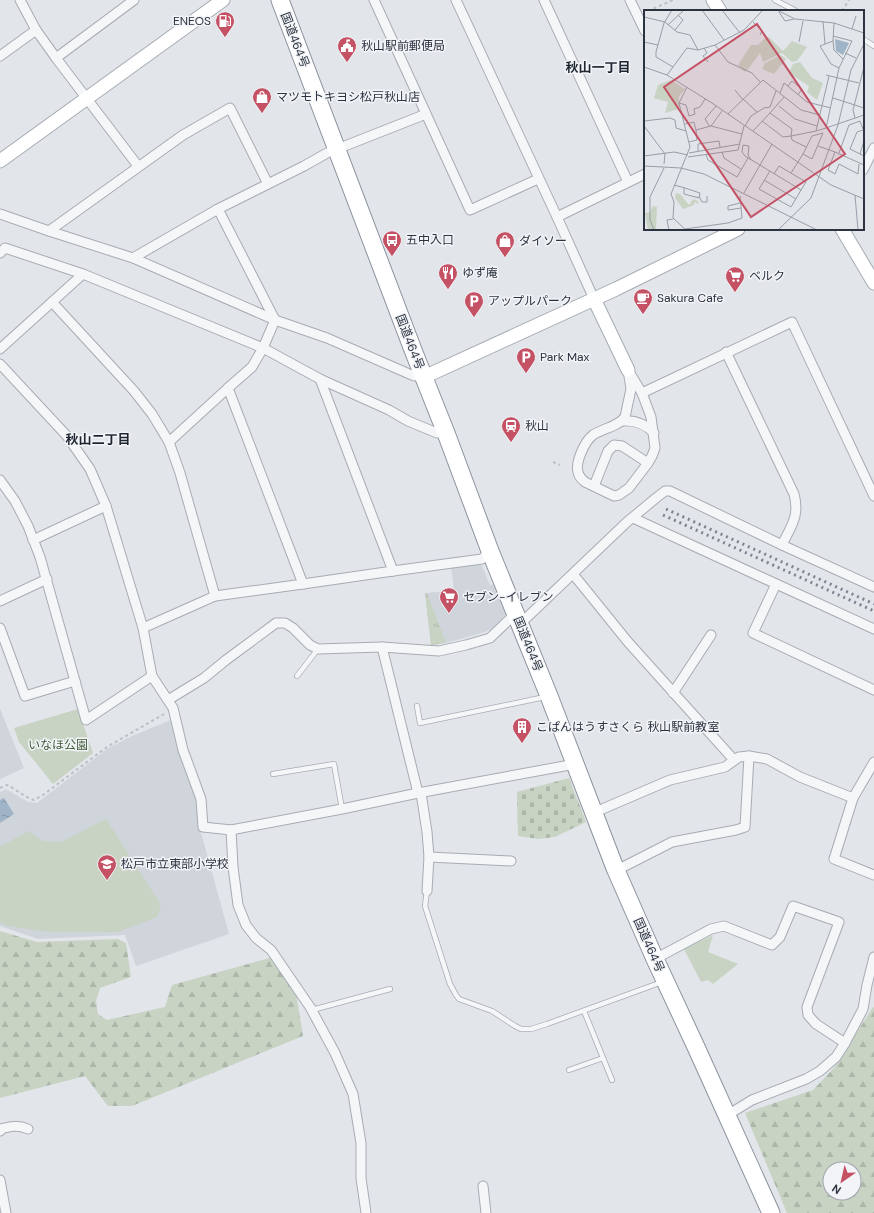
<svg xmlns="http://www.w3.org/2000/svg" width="874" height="1213" viewBox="0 0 874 1213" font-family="'DM Sans','Noto Sans JP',sans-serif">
  <defs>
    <pattern id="grass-tufts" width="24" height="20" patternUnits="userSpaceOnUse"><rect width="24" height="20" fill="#c8d3c4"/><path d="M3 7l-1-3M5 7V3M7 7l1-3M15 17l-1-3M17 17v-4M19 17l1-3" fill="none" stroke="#acb6a9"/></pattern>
    <pattern id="forest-firs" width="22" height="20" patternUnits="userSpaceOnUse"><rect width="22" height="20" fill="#c8d3c4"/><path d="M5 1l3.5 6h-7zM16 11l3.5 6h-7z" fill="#acb6a9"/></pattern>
    <pattern id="cemetery-stones" width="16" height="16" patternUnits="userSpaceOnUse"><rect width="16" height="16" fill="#c8d3c4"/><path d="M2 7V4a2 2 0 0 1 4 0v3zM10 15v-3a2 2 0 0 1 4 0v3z" fill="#acb6a9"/></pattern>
    <pattern id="water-ripples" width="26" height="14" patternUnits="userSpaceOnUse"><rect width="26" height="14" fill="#a0b4c7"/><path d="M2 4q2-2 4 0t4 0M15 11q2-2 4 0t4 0" fill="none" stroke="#8393a3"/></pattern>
  </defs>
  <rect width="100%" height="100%" fill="#e2e5ea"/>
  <g fill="#d0d4db">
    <polygon points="476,562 482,566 490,585 495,584 507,612 498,625 485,632 446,643 431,645 425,593 454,591 451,565"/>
    <polygon points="0,709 24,768 0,779"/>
    <polygon points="171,720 203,821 197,824 202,836 229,934 136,966 125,935 38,939 0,926 0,792 6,789 28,802 37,803 107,749 132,736"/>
  </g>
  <polygon fill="url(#grass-tufts)" points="425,593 427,593 446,643 431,645"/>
  <g fill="url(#forest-firs)" fill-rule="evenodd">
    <polygon points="0,931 37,942 118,939 126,943 131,977 100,988 96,1001 98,1014 107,1020 165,1007 172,985 277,956 293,974 303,1036 132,1106 108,1106 85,1076 0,1098"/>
    <path d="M873,1007L874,1008V1213H787L745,1113L813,1090L834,1068ZM830,1169H854V1193H830Z"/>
  </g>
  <polygon fill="url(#cemetery-stones)" points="569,778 586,822 555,837 538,839 518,836 517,792"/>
  <g fill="#c8d3c4">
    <polygon points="78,709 93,753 53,784 19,742 14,728"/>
    <polygon points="106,819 161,905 157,917 118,932 48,932 8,926 0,923 0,847 28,831 43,841 61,842"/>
    <polygon points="713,935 708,952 738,964 713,984 708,980 701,982 684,949"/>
  </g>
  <polygon fill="url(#water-ripples)" points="4,798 14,814 0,823 0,800"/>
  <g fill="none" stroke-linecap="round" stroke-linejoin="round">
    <g stroke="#a7acb4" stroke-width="6">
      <g id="lane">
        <polyline points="775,0 796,11"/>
        <polyline points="863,39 874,46"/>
        <polyline points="297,676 318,649"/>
        <polyline points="417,706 420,723 545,697"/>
        <polyline points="273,774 334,764 342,809"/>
        <polyline points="427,891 425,906 450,984 456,995 459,999 492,1011 515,1026 521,1029 531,1029 547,1024 662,982"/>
        <polyline points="312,1010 390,989"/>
        <polyline points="584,1011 612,1080"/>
        <polyline points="569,1070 603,1058"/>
      </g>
    </g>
    <g stroke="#a7acb4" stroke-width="11">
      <g id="street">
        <polyline points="20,0 36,30 56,58 134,0"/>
        <polyline points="374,0 470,210 538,179"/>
        <polyline points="456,0 557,217 594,299"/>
        <polyline points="544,0 628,182"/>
        <polyline points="630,0 645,31"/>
        <polyline points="0,56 36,30"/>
        <polyline points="56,58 138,166"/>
        <polygon points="230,108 268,184 218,209 133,258 49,231 183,135"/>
        <polyline points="863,170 874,148"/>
        <polyline points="268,184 304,166 327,153 426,114"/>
        <polyline points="218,209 275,320 263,348 320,379 393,571"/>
        <polyline points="0,214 49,231"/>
        <polyline points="557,217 645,174"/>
        <polyline points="0,253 5,248 83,274 0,349"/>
        <polyline points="133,258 275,320 327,338 414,376"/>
        <polyline points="83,274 263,348 252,367 228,388 303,584 215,596 143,628"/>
        <polyline points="52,302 134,391 152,414 169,442 180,473 215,596"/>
        <path d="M726,352L794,494C800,516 791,526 782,545"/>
        <polyline points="0,364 67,436 90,469 106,506 143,628 152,676 173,708 183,750 201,799 203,827 231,830 342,809 418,793 575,764"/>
        <path d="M628,370L642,393L651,417L655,448L652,456L648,463L629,488L619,495L614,496L585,482C581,479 579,477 578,472C575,462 585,441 593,435C603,428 618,427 625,417L631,389Z"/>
        <polyline points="320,379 389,410 408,421 437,433"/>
        <polyline points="642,393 792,322 874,496"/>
        <path d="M623,421C636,420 645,424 654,433"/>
        <polyline points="169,442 228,388"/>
        <polyline points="0,480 15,501 28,526 40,557 86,720 152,676"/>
        <polyline points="594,486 608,451 614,445 622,446 648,463"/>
        <polyline points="633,518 874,629"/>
        <polyline points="33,540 106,506"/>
        <polyline points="573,574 628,642 734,760"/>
        <polyline points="303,584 393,571 482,559 490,551"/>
        <polyline points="776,584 753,633 874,690"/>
        <polyline points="0,601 47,579"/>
        <polyline points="520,624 627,522 656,498 665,491 670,491 782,545 874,587"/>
        <polyline points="0,628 25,696 75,681"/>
        <polyline points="382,647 418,793"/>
        <polyline points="673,693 711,635"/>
        <polyline points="168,700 204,678 226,660 276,623 285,623 293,628 310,645 318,649 382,647 439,651 466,645 490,638 516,613"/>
        <polyline points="421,793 427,832 429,857 427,891"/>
        <polyline points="853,798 834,859 874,875"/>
        <polyline points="593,813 670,780 725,767 739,757 749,756 767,759 800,777 853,798 874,762"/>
        <polyline points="231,830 233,867 238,905 246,925 256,938 271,950 310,1007 335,1053 353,1094 361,1143 361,1178 366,1213"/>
        <polyline points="429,857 511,861"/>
        <polyline points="615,868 623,867 672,842 736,830 745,827 749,756"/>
        <polyline points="655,959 711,929 724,926 772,945 780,937 793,906 839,922 807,1007 808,1015 816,1024 845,1043"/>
        <polyline points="726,1116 752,1100 806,1079 820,1071 836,1057 845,1043 863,1009 867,985 874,957"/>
        <path d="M0,1131L1,1129C11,1126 18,1125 28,1129"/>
        <polyline points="0,1180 6,1213"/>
        <polyline points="483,1186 486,1213"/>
      </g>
    </g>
    <g stroke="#a7acb4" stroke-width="15">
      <g id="secondary">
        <polyline points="713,0 720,11"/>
        <polyline points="0,161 223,0"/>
        <polyline points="842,229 874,283"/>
        <polyline points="594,299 628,370"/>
        <polyline points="424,377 616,289 738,229"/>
      </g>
    </g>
    <g stroke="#8b939f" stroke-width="19">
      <polyline id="highway" points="280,0 413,350 446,433 490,551 549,696 615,868 655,959 696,1047 771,1213"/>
    </g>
    <g stroke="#bcbfc4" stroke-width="2" stroke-dasharray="3 3" stroke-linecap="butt">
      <polyline points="648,11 673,0"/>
      <polyline points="842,11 849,0"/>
      <polyline points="553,462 560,465"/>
      <path d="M0,788L7,785C16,789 24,797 34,800L43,795L107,747L164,714"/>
    </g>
    <use href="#lane" stroke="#f5f6f8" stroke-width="4.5"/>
    <use href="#street" stroke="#f5f6f8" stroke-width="9"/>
    <use href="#secondary" stroke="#fff" stroke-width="13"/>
    <use href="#highway" stroke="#fff" stroke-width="17"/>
    <g stroke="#7d8592" stroke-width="3" stroke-dasharray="2 4" stroke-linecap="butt">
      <polyline points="666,509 874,604"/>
      <polyline points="663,515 874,611"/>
    </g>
  </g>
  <defs>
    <g id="fuel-pin" transform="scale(1)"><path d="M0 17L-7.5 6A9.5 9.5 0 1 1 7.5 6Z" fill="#c55165" stroke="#f2f4f7"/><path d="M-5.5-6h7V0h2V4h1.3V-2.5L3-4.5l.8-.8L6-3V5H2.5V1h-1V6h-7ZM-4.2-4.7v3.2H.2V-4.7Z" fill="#fff"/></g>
    <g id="civic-pin" transform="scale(1)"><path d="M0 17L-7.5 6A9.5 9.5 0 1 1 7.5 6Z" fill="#c55165" stroke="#f2f4f7"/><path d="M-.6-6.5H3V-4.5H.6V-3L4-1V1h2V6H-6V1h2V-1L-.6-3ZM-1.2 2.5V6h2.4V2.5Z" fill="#fff"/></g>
    <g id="shop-pin" transform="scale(1)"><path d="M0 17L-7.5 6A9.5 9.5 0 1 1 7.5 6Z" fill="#c55165" stroke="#f2f4f7"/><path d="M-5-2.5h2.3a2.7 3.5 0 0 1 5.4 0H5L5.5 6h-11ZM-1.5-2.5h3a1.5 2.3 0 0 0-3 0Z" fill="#fff"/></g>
    <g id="bus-pin" transform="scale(1)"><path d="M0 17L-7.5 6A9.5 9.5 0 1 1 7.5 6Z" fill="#c55165" stroke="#f2f4f7"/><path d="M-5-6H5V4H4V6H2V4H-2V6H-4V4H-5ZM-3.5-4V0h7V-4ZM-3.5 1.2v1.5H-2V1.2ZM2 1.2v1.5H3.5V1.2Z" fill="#fff"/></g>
    <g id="restaurant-pin" transform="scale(1)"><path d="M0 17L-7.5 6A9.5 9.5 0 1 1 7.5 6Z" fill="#c55165" stroke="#f2f4f7"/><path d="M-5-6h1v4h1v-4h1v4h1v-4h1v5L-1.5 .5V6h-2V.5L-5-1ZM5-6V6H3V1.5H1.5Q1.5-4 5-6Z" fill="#fff"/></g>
    <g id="supermarket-pin" transform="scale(1)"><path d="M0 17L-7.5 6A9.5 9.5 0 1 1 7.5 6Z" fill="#c55165" stroke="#f2f4f7"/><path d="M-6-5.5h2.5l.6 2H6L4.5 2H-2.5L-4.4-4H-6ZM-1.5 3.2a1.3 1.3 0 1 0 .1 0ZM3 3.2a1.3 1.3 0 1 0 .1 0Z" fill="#fff"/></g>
    <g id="cafe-pin" transform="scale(1)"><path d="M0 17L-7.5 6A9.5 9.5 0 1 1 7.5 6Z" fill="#c55165" stroke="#f2f4f7"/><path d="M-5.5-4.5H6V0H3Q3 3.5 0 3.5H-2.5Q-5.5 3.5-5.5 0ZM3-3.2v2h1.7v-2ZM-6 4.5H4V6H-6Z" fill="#fff"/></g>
    <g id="parking-pin" transform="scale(1)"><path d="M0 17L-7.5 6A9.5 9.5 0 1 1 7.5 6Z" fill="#c55165" stroke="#f2f4f7"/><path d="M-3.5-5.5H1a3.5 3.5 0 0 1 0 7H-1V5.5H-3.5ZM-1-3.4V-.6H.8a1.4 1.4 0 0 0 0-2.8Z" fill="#fff"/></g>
    <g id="station-pin" transform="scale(1)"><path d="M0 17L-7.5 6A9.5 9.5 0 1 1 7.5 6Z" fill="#c55165" stroke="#f2f4f7"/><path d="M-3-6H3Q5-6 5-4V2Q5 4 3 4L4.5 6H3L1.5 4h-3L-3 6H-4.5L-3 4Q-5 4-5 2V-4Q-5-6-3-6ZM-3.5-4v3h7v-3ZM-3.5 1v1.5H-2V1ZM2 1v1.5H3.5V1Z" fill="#fff"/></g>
    <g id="building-pin" transform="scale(1)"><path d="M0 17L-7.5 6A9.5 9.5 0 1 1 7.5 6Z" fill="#c55165" stroke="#f2f4f7"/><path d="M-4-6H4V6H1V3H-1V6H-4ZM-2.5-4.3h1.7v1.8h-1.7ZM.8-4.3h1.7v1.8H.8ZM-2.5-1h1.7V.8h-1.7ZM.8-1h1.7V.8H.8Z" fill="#fff"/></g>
    <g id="school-pin" transform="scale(1)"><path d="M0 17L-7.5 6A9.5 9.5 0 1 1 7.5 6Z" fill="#c55165" stroke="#f2f4f7"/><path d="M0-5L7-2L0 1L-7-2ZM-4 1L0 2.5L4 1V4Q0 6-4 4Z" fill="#fff"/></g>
  </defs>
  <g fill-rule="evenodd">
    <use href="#fuel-pin" x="225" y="21"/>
    <use href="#civic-pin" x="347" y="46"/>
    <use href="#shop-pin" x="262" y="97"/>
    <use href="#bus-pin" x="392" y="240"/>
    <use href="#shop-pin" x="505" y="241"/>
    <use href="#restaurant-pin" x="448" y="273"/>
    <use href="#supermarket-pin" x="735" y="276"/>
    <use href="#cafe-pin" x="643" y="298"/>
    <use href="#parking-pin" x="474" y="301"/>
    <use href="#parking-pin" x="526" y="357"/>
    <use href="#station-pin" x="511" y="426"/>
    <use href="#supermarket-pin" x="449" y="597"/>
    <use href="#building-pin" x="522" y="727"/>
    <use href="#school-pin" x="107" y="864"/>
  </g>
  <g text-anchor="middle" stroke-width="3" stroke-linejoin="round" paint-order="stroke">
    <g font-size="12" fill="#2b3340" stroke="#f2f4f7" text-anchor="start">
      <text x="211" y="25" text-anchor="end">ENEOS</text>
      <text x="361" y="50">秋山駅前郵便局</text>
      <text x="276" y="101">マツモトキヨシ松戸秋山店</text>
      <text x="406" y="244">五中入口</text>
      <text x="519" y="245">ダイソー</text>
      <text x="462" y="277">ゆず庵</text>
      <text x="749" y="280">ベルク</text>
      <text x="657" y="302">Sakura Cafe</text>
      <text x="488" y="305">アップルパーク</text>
      <text x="540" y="361">Park Max</text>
      <text x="525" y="430">秋山</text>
      <text x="463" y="601">セブン-イレブン</text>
      <text x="536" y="731">こぱんはうすさくら 秋山駅前教室</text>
      <text x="121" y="868">松戸市立東部小学校</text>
    </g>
    <g font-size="12" fill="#2b3340" stroke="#f2f4f7">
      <text transform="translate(295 40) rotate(69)" y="4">国道464号</text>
      <text transform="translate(410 342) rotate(69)" y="4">国道464号</text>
      <text transform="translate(528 644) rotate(68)" y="4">国道464号</text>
      <text transform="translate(649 945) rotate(66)" y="4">国道464号</text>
    </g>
    <g font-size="12" fill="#415b3a" stroke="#f2f4f7">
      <text x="58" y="749">いなほ公園</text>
    </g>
    <g font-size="13" font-weight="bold" fill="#1d2531" stroke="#f2f4f7">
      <text x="598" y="72">秋山一丁目</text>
      <text x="98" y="444">秋山二丁目</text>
    </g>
  </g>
  <g transform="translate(644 10)">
    <rect width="220" height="220" fill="#e2e5ea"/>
    <path d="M122,27H125L139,41L148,31L163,37L153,51L148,52L138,43L119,52L116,43L102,62L99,61L94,55L107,35H114ZM27,70L41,79L35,86V99L21,103L24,92L10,88L14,75ZM32,183L36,184L45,195L49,189L54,191L55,194L50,192V195L39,199L31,188ZM9,196L13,197L12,220H4L1,203L6,202Z" fill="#c8d3c4"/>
    <path d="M137,45L142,49L130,64L118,59L121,53ZM156,52L168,68L179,73L173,90L163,82L165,76L145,63L149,54Z" fill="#c8d3c4"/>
    <path d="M191,29L205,33L199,45L192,41Z" fill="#a0b4c7"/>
    <path fill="none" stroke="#999ea6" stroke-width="1" d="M28,0L20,13L12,42V47L29,57M58,0L80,30M78,0L96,23M133,0L151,9L190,13L220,23M135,2L141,11L150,9M0,7L21,12L33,22L46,25L54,40M179,11L181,34M109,12L118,21L116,25M190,13L189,31L176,36L187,54L195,58M24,15L40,0M208,19L212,6M31,20L39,10L34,5M189,31L190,40L199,49M0,32L14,35M155,32L159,11M71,35L84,52L108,63L116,72M60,38L63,43L59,46L64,52M201,43L212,48M0,57L23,65L68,93L187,175L220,189M23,65L43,38L54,40L71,35L100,20L119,0M182,65L215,73M185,66L172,121L182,118L195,58L208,31L189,26M144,76L148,71L158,79L154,85M91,80L99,90M136,83L140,73L163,92L187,98M140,87L126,103L148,119L147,126L172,121M189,88L220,98M99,89L113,102M35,93L42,95L45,106L51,104L50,99L56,97L61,89M135,96L151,109L173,116M84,104L119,70L157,100L176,105M211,108L209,100L220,57M0,111L26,108L31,110L32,118L42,121M118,111L139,127L147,126L148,130L162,137M41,114L50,112L52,120M0,116L21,144L20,154M67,116L98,124M101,116L107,106L120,98L126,97L132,81M66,117L61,109L72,96M182,118L220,105M219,120L213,122L206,139L220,146M109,121L126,103M179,123L168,149L159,144L168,126ZM45,132L53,130L52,120L67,116L78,101M174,136L191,142M54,141V134L75,131L76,137M78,142L80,148L97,159M45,143L96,134M195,143L205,115L216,111L219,119M216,144L220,131M62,145L64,150L93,167L104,148M0,146L30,142L44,145M44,147L94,140L100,116M107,150L104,145L105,136L99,135L98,142L101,146L157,180L162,172L135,156L130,164M215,154L214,164L195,154L191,164L184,160L191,142L220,155M0,156L37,158L60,164L173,220M126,161L115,179L147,197L157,180M147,163L159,144M120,170L152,189M30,175L41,178L56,183L55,188L40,184V178M100,183L128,134M211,185L214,220M55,186L58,192H63V186M96,193L84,196V200L97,198M41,219L84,213L98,208L96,186M10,220L6,210V187L20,158M25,220L23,210L29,209M42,220L29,208L30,192L27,184L46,137L35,93L43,77M134,220L167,188L194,115L207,60L220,34"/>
    <path fill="#c55165" fill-opacity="0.15" stroke="#c55165" stroke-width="2" d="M113,14L201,144L107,207L20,77Z"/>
    <rect width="220" height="220" fill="none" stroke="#2b3340" stroke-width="2"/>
  </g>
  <g transform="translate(842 1181) rotate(214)"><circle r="19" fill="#f2f4f7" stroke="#a2a7ae"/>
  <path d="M0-3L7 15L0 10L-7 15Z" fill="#c55165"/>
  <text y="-6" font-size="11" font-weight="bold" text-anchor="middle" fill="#2b3340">N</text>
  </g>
</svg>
